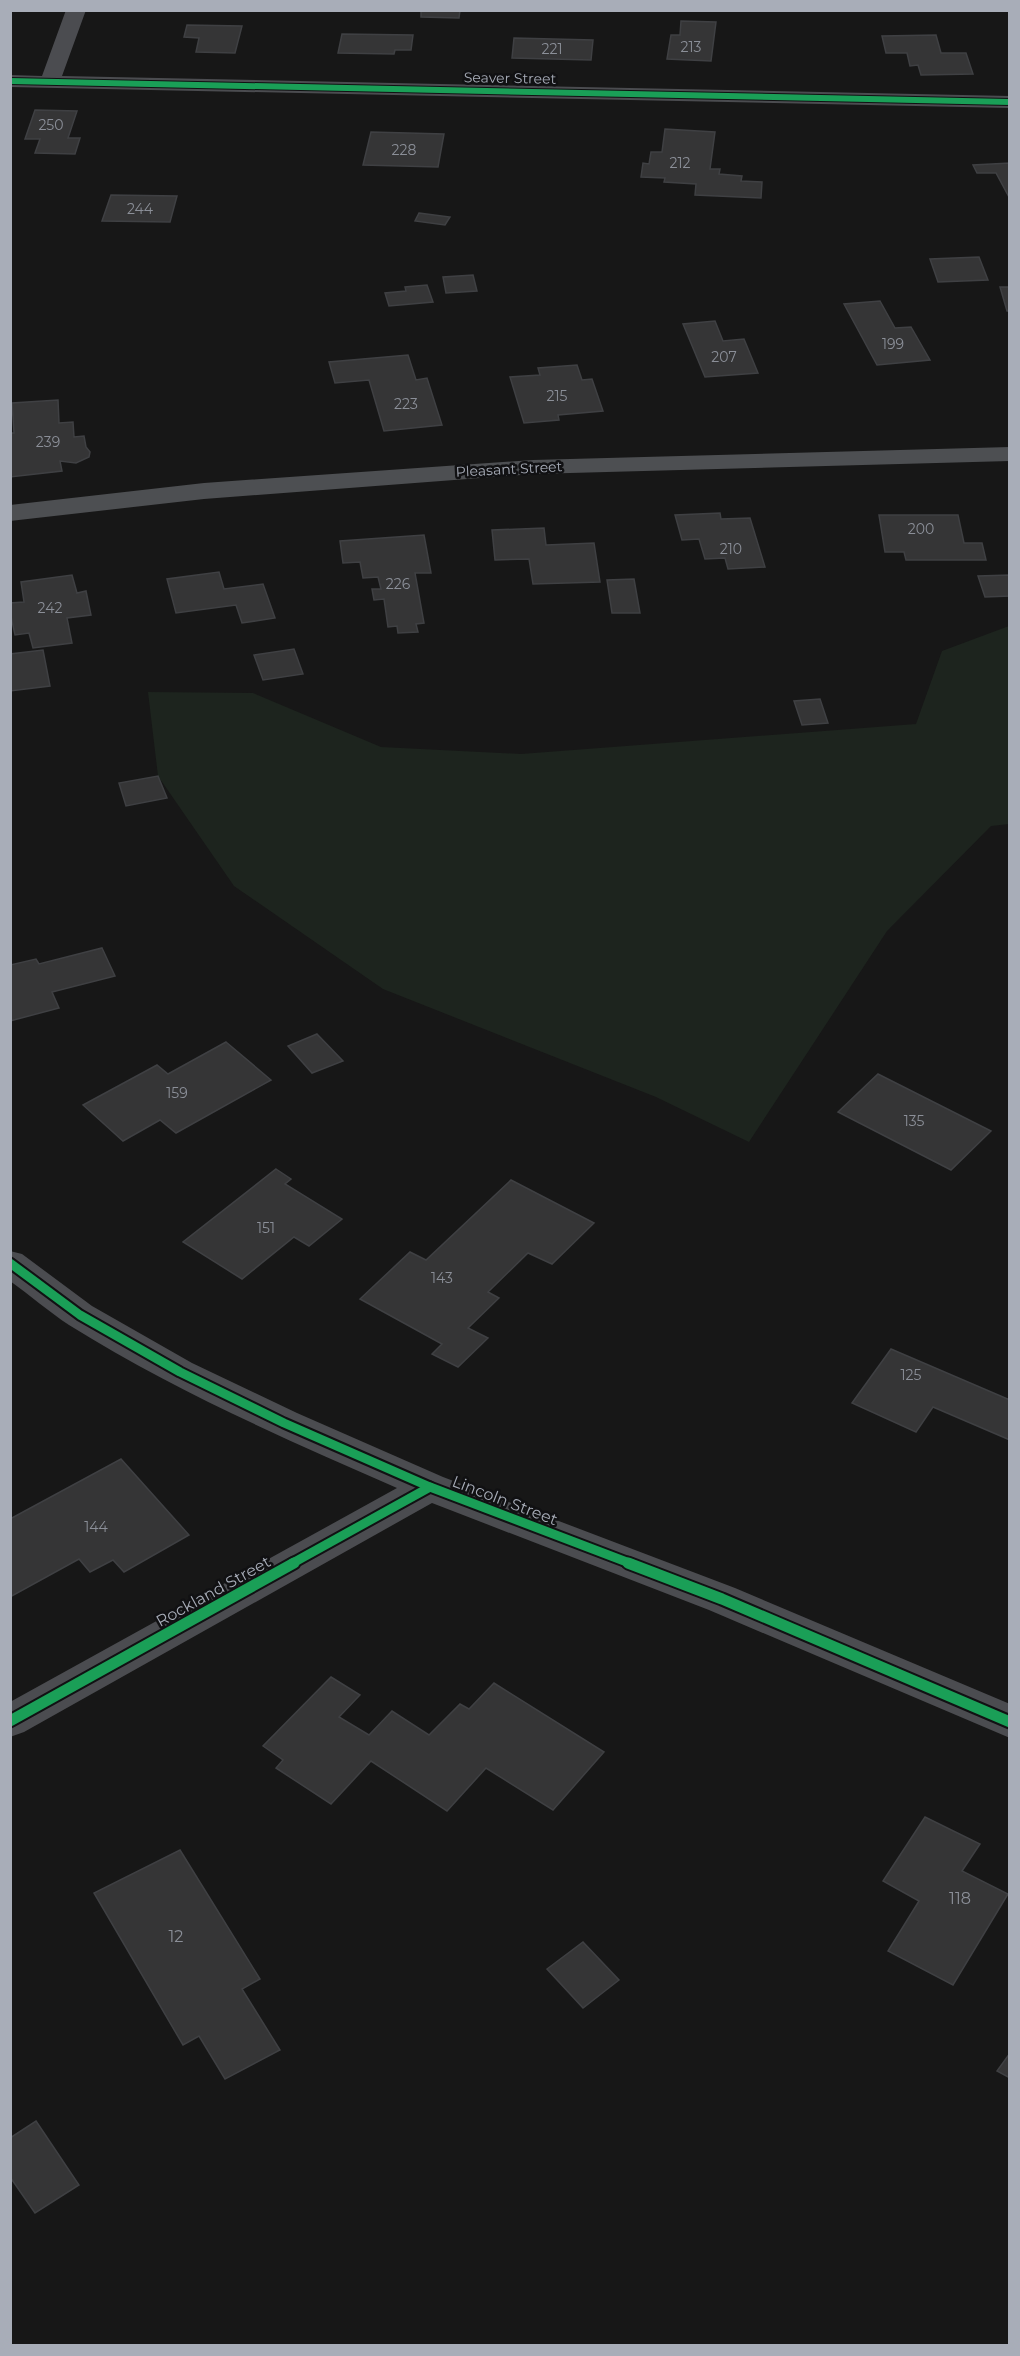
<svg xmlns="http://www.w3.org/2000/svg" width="1020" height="2356" viewBox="0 0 1020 2356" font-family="Montserrat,sans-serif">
  <rect width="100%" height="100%" fill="#171717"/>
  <polygon fill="#1d241e" points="1009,626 1009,824 991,826 887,931 749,1142 656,1097 383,989 234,886 158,776 148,692 253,693 381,747 521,754 916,724 942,651"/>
  <g fill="#353536" stroke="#3f4043" stroke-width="1.5">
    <polygon points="421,10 460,10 459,18 421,17"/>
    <polygon points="681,21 716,22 711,61 667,59 671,35 680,35"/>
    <polygon points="187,25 242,26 235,53 196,52 199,38 184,37"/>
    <polygon points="342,34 413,35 411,50 395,50 394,54 338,53"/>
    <polygon points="936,35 941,53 966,53 973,74 921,75 918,65 910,66 907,53 886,53 882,36"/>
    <polygon points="514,38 593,40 591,60 512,58"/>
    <polygon points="35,110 77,111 68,138 80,138 75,154 35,153 40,139 25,139"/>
    <polygon points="665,129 715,132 710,169 720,169 719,174 742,176 741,181 762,182 761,198 695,195 696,184 664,182 665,178 641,177 643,163 649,164 651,152 662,152"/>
    <polygon points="371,132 444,134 438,167 363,165"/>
    <polygon points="1010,163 1010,199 996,173 977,173 973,165"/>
    <polygon points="111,195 177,196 170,222 102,221"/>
    <polygon points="419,213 450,217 445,225 415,221"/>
    <polygon points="979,257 988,280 938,282 930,259"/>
    <polygon points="473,275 477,291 446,293 443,277"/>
    <polygon points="427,285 433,302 389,306 385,293 406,291 405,287"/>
    <polygon points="1000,287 1010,287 1010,311 1007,311"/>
    <polygon points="880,301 895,328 911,327 930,360 877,365 844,304"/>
    <polygon points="715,321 723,341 744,339 758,373 705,377 683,324"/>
    <polygon points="408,355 416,380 427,378 442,425 384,431 369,380 335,383 329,362"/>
    <polygon points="577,365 582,380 592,379 603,411 558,415 559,420 524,423 510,377 540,375 538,368"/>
    <polygon points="58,400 59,423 73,422 74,437 84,436 86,447 90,452 89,457 76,463 60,461 62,471 10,477 10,433 14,433 12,403"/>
    <polygon points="720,513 721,519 750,518 765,567 728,569 725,558 705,559 699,539 682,540 675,515"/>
    <polygon points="879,515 958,515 964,543 982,543 986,560 906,560 904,552 885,552"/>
    <polygon points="544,528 546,545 594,543 600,582 533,584 529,559 495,560 492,530"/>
    <polygon points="424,535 431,573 415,573 424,623 416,624 418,632 398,633 397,626 388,627 384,599 374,600 372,589 381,589 378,577 363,578 360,562 343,563 340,541"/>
    <polygon points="219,572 224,589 263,584 275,618 242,623 236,605 176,613 167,579"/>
    <polygon points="72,575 77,593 86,591 91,615 67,618 72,643 33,648 29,633 15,635 10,612 10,603 24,602 21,582"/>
    <polygon points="1010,575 1010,596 985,597 978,576"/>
    <polygon points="634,579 640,613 612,613 607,580"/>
    <polygon points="294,649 303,674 263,680 254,655"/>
    <polygon points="43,650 50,686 10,691 10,654"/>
    <polygon points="820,699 828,723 802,725 794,701"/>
    <polygon points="158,776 167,798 126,806 119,783"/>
    <polygon points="102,948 115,976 52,992 59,1008 10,1021 10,965 36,959 39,964"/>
    <polygon points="317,1034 343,1061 312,1073 288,1046"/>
    <polygon points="226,1042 271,1080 176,1133 160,1120 123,1141 83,1105 157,1065 168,1074"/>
    <polygon points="878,1074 991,1131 951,1170 838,1112"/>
    <polygon points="276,1169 291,1179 285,1184 342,1219 309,1246 294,1237 242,1279 183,1242"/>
    <polygon points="511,1180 594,1223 552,1264 528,1253 488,1292 499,1298 468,1328 488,1338 458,1367 432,1354 442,1344 360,1299 410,1252 426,1260"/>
    <polygon points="891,1349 1010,1400 1010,1440 933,1407 916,1432 852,1403"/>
    <polygon points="121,1459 189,1535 124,1572 113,1560 90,1572 79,1559 10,1597 10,1519"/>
    <polygon points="331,1677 360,1695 339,1717 369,1735 392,1711 429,1735 460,1704 469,1709 494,1683 604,1752 553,1810 486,1768 447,1811 371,1761 331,1804 276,1768 283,1760 263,1746"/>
    <polygon points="925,1817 980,1844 962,1871 1008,1894 953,1985 888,1951 919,1901 883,1881"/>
    <polygon points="180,1850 260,1979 242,1989 280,2050 225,2079 199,2036 183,2045 94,1893"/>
    <polygon points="583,1942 619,1980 583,2008 547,1969"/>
    <polygon points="1010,2053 1010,2078 997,2071"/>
    <polygon points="36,2121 79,2185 35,2213 10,2177 10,2138"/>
  </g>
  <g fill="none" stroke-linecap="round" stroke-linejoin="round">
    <g fill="#4b4c50" fill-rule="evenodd">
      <polygon points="66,10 86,10 62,76 1010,96 1010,108 10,87 10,75 42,76"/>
      <path d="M10,1251L22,1254L92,1306L192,1363L297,1413L443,1477L735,1588L1010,1704V1738L709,1610L432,1503L24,1732L10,1737V1702L397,1488C285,1439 173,1390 69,1325C49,1312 30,1295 10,1281Z"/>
    </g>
    <polygon fill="#4d4f52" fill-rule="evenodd" points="1010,447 1010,461 533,474 204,499 10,521 10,505 204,483 533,460"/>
    <g stroke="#111113" stroke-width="8">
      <polyline id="cycleway-far2" points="10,81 1010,102"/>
    </g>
    <g stroke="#111113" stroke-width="13">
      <g id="cycleway-far1">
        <polyline points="10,1263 80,1315 180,1372 284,1423 430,1487 632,1564"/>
        <polyline points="291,1564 430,1487"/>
      </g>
    </g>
    <g stroke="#111113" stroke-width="15">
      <g id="cycleway">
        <polyline points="628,1563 722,1599 1010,1722"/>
        <polyline points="10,1721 294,1563"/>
      </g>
    </g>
    <use href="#cycleway-far2" stroke="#1a9f57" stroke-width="6"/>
    <use href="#cycleway-far1" stroke="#1a9f57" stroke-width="9"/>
    <use href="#cycleway" stroke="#1a9f57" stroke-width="11"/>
  </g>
  <g text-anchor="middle" stroke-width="5" stroke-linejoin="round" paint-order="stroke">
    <g font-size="14" fill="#8b8f98">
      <text x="691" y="52">213</text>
      <text x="552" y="54">221</text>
      <text x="51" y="130">250</text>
      <text x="404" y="155">228</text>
      <text x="680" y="168">212</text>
      <text x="140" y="214">244</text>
      <text x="893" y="349">199</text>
      <text x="724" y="362">207</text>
      <text x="557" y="401">215</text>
      <text x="406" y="409">223</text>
      <text x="48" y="447">239</text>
      <text x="921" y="534">200</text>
      <text x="731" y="554">210</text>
      <text x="398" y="589">226</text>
      <text x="50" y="613">242</text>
      <text x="177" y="1098">159</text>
      <text x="914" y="1126">135</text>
      <text x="266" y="1233">151</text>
      <text x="442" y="1283">143</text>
      <text x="911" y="1380">125</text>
      <text x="96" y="1532">144</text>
    </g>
    <g font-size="14" fill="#a8adb8" stroke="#111113">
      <text transform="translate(510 78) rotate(1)" y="5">Seaver Street</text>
      <text transform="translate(509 469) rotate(-3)" y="5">Pleasant Street</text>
    </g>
    <g font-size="16" fill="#a8adb8" stroke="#111113">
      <text transform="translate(505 1500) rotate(21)" y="6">Lincoln Street</text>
      <text transform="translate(213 1591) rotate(-29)" y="6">Rockland Street</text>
    </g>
    <g font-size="16" fill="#8b8f98">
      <text x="960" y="1904">118</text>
      <text x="176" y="1942">12</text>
    </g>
  </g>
  <rect width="1020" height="2356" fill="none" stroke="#a8adb8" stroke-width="24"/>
</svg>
